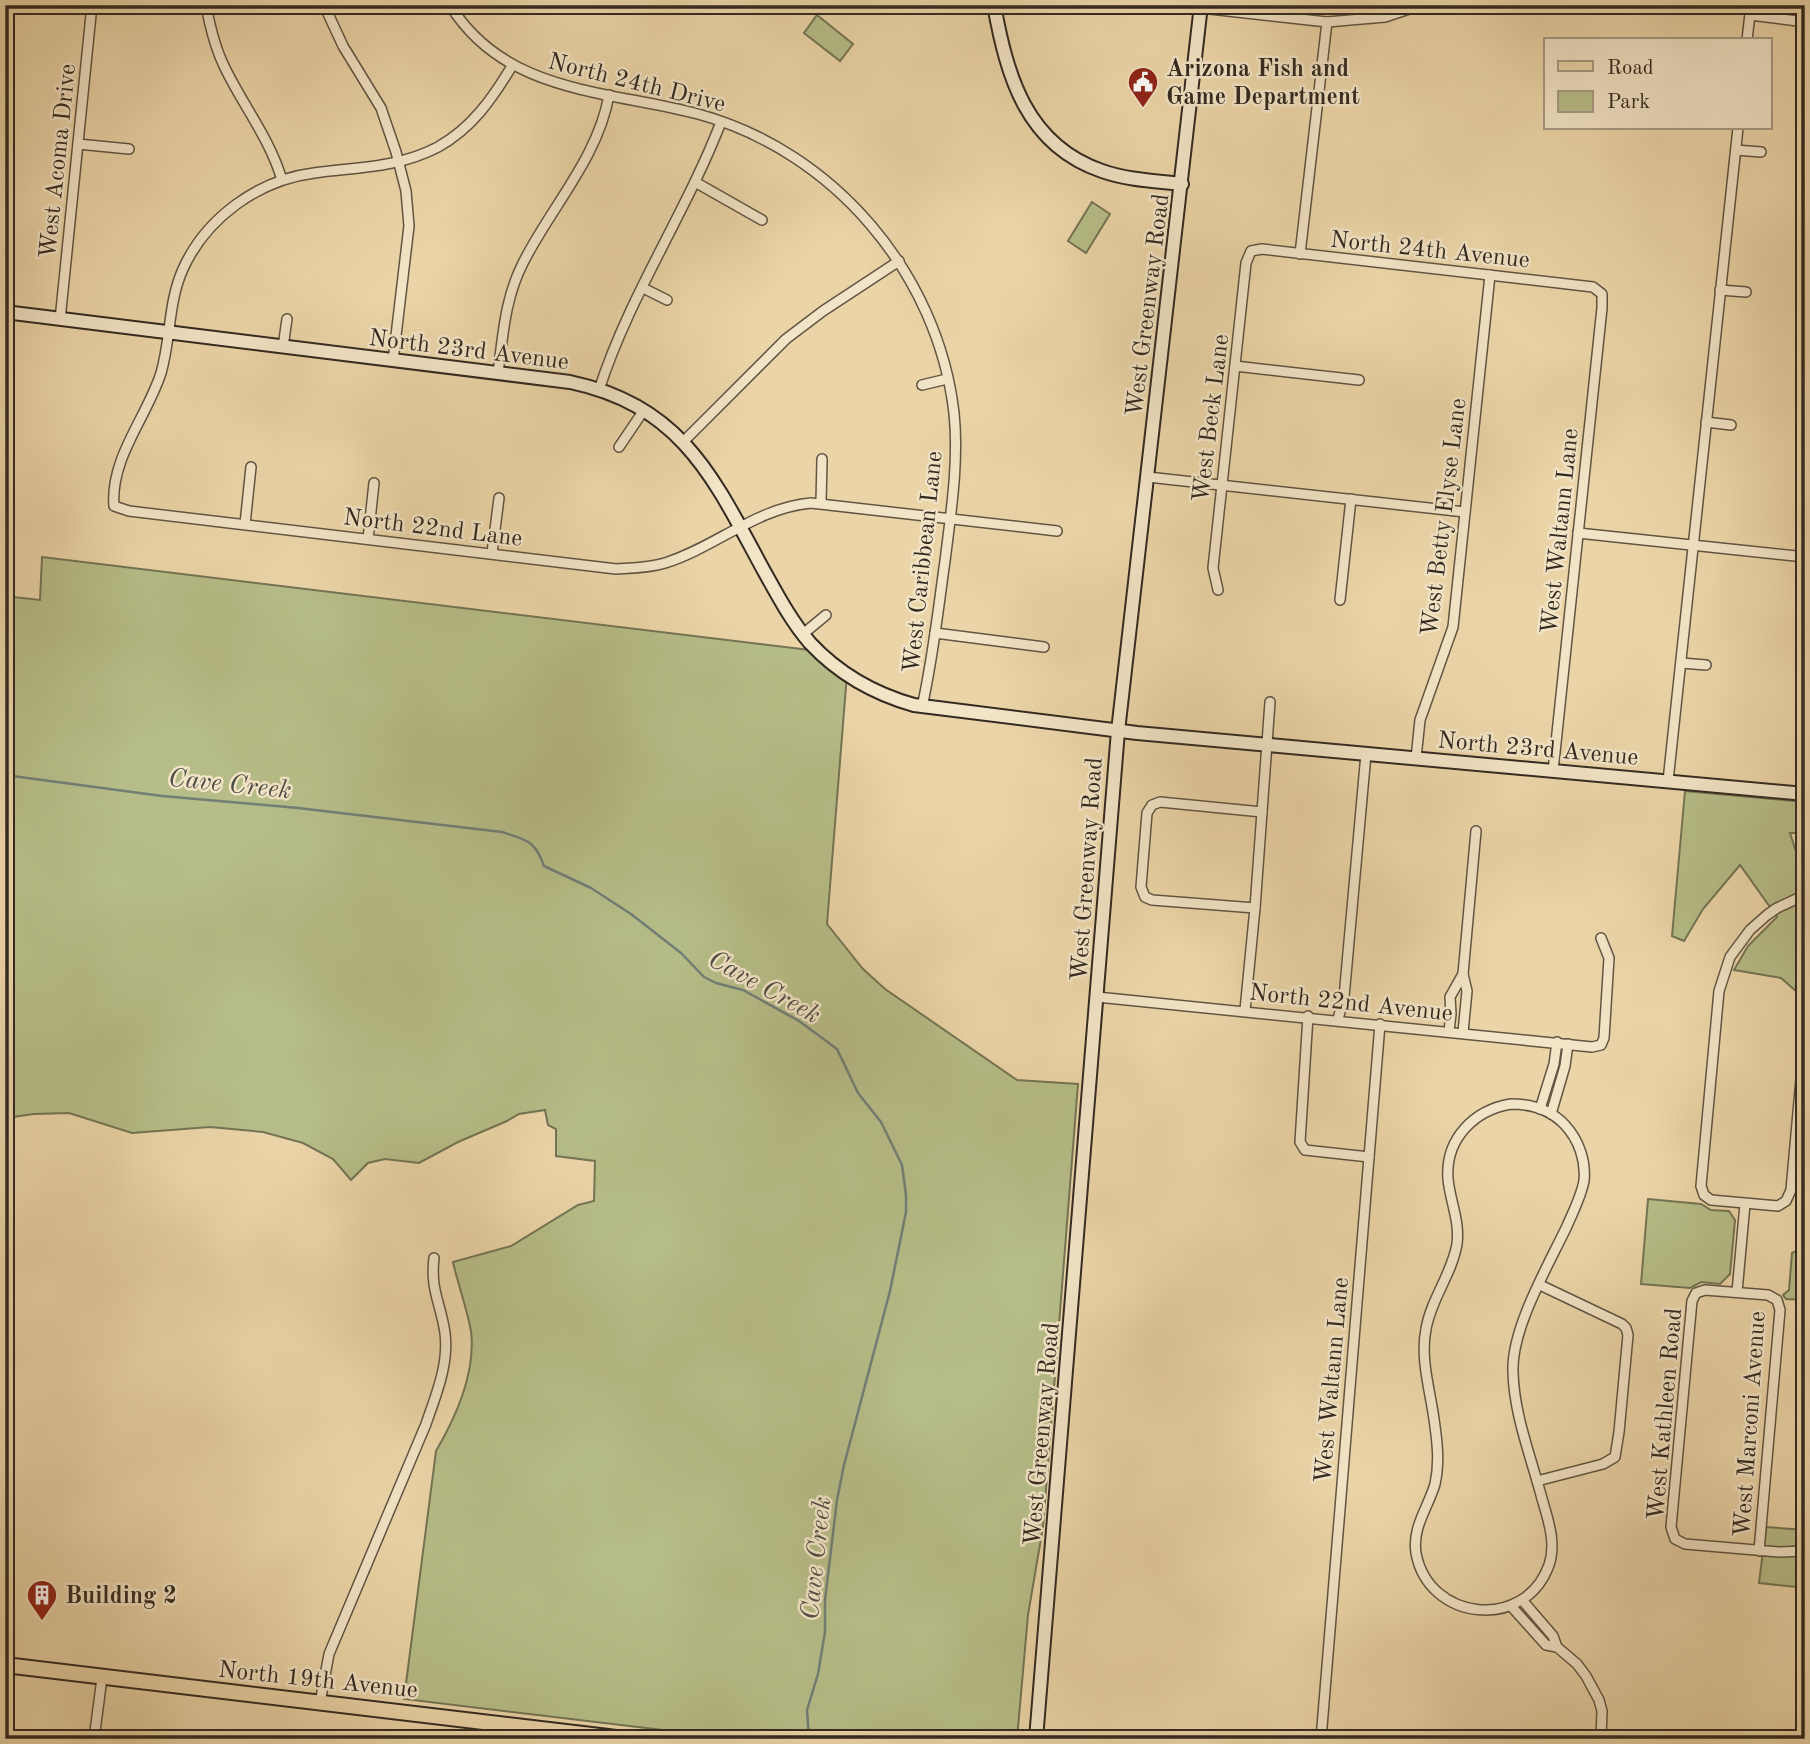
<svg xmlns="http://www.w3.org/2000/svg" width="1810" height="1744" viewBox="0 0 1810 1744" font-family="'Old Standard TT',serif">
  <rect width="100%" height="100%" fill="#ebd5a8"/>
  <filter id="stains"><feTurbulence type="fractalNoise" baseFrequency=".00286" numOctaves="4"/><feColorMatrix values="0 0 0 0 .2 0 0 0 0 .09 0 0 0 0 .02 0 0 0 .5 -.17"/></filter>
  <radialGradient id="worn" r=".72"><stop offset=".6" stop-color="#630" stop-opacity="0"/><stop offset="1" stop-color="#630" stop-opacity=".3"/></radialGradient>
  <g fill="#b6bd88" stroke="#747454" stroke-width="2">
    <polygon points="817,15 853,44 840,61 804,33"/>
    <polygon points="1092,202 1110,214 1086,253 1068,241"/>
    <path d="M42,557L818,651L847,674L827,924L863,969L885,989L1017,1080L1078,1084L1043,1527L1028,1615L1017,1739H738L404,1699L436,1451C456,1417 476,1372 471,1331C467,1308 458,1285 453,1262L511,1246L578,1205L594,1201L595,1161L556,1156V1129L548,1125L545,1110L519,1114L507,1121L458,1142L419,1163L385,1159L368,1163L351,1180L333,1159L303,1143L263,1132L210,1127L132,1133L69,1113L34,1114L5,1118V596L40,600Z"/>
    <polygon points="1685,791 1805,802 1805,833 1790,833 1805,879 1805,999 1781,978 1734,970 1748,946 1777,917 1740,865 1703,909 1684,941 1672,936"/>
    <polygon points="1648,1199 1701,1204 1711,1210 1729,1211 1735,1220 1730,1274 1720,1284 1701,1282 1690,1288 1641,1284"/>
    <polygon points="1805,1246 1805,1300 1786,1299 1783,1295 1789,1290 1792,1253"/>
    <polygon points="1766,1527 1805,1530 1805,1588 1759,1583"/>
  </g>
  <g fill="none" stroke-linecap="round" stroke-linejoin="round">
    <path stroke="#717f77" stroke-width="2.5" d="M5,775L162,796L298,808L502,832C526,840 535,840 544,866L591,888L631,914L681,953L704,977L716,983L743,990L799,1021L837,1049L858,1093L881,1122L902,1165L906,1195V1212L890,1291L844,1465L837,1500L825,1600V1632L818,1674L807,1710L809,1739"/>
    <g stroke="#615543" stroke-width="12">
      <g id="street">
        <path d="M206,5C210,27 215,48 225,68C244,107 270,139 282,180"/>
        <polyline points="324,5 343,46 381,108 396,152 406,191 409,226 393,361"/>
        <path d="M450,5C505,94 607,90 698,114C834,151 938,274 954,413C959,462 951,512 945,561C938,610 933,658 922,707"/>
        <polyline points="1201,8 1327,22 1385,17 1421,5"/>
        <polyline points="1750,15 1805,22"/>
        <polyline points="1747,40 1751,5"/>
        <path d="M512,66C492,99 472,128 438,147C398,168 357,167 314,173C258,180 206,218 183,269C168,302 171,339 161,373C147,417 110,458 114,506L129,511L616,569C632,568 649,568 665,563C716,547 756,508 811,503L1057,531"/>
        <polyline points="78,144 129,149"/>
        <polyline points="1736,150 1761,152"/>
        <polyline points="695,182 762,220"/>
        <polyline points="1300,254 1327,22"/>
        <polyline points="643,288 667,300"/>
        <polyline points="1720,290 1746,292"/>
        <polyline points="60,320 92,5"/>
        <polyline points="283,347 287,319"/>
        <polyline points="1235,366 1359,380"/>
        <path d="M498,373C503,335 505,298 523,263C551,207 598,158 609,95"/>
        <polyline points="922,385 947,379"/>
        <path d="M599,390C629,296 686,213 721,122"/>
        <polyline points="1706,422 1731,425"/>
        <polyline points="684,441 786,339 823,311 899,261"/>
        <polyline points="619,447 644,410"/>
        <polyline points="1148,477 1465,512"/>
        <polyline points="821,503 822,459"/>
        <polyline points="245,524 251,467"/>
        <polyline points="1578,533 1805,557"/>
        <polyline points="368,539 374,483"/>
        <polyline points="492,553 499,498"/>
        <polyline points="1218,590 1213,568 1246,263 1251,251 1262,249 1593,287 1602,294 1602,308 1553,771"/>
        <polyline points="1340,600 1351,499"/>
        <polyline points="935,633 1044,647"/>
        <polyline points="803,634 826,615"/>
        <polyline points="1681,663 1706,665"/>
        <polyline points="1416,758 1420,720 1453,627 1490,275"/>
        <polyline points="1668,781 1738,128"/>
        <polyline points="1805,895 1777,908 1767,915 1750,930 1730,957 1719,991 1701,1186 1704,1195 1711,1200 1778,1206 1786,1201 1791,1190 1802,1068 1805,1056"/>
        <polyline points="1255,908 1152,900 1145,897 1141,887 1147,813 1152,805 1160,802 1262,812"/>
        <polyline points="1097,997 1592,1047 1601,1045 1604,1038 1609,958 1601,938"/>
        <polyline points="1245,1010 1255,908 1270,702"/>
        <polyline points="1308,1016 1300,1142 1305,1150 1369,1157"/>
        <polyline points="1338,1019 1344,997 1366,754"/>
        <polyline points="1449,1031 1451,1014 1450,997 1463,974"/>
        <polyline points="1463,1032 1467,991 1463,974 1476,831"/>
        <path d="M1511,1104C1532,1104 1551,1110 1565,1125C1579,1140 1586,1161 1584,1181C1581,1197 1573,1212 1567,1226C1548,1266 1511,1329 1513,1372C1514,1414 1530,1454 1541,1495C1547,1517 1557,1542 1549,1565C1525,1632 1428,1621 1416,1553C1412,1527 1428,1508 1435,1484C1440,1462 1437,1440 1434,1419C1430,1390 1420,1358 1426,1329C1431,1299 1452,1274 1457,1244C1460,1221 1450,1201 1448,1179C1445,1139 1474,1110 1511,1104Z"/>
        <polyline points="1540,1109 1554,1064 1557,1042"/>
        <polyline points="1551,1114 1565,1066 1568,1044"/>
        <polyline points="1737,1292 1745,1204"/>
        <polyline points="1537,1481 1603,1464 1615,1457 1619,1432 1628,1335 1626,1328 1622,1324 1540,1285"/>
        <polyline points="1759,1551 1780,1310 1777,1300 1768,1295 1705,1290 1696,1293 1692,1301 1671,1527 1675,1539 1685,1544 1779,1552 1805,1551"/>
        <polyline points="1522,1600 1553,1636 1557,1647 1577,1664 1586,1676 1599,1700 1602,1711 1601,1739"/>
        <polyline points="1511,1606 1546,1645 1557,1647"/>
        <path d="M320,1703L329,1654L426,1424C436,1395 449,1364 445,1333C441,1304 430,1290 434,1258"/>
        <polyline points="94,1739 102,1678"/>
        <polyline points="1321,1739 1380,1024"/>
      </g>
    </g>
    <g stroke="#332a21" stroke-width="16">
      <g id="secondary">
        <path d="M994,5C1007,76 1026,145 1102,171C1127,180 1156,181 1182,184"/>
        <path d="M5,312L570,382C683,406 714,479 764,571C778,596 791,621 810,643C838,673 875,694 914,705L1137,733L1805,794"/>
        <polyline points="1036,1739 1118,731 1201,5"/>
      </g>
    </g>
    <g stroke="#332a21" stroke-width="18">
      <polyline id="primary" points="5,1665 625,1739"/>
    </g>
    <use href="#street" stroke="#f2e4c6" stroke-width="9"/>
    <use href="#secondary" stroke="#f2e4c6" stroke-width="12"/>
    <use href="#primary" stroke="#ebd5a8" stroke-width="14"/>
  </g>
  <defs>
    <g id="civic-pin" transform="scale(1.575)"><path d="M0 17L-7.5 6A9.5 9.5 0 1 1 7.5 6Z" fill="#8f2418" stroke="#f2e4c6"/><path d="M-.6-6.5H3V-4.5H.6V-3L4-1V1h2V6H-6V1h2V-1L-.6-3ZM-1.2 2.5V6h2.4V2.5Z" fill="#fff"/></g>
    <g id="building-pin" transform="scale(1.575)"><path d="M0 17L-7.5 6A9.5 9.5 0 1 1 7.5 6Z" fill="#8f2418" stroke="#f2e4c6"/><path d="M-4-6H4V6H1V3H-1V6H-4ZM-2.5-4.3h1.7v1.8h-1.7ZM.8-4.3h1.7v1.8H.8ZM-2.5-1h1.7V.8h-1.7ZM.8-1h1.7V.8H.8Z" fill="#fff"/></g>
  </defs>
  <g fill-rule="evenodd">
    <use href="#civic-pin" x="1143" y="82"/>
    <use href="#building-pin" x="42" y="1595"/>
  </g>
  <g text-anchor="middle" stroke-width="5" stroke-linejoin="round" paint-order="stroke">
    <g font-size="24" font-weight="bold" fill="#332a21" stroke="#f2e4c6" text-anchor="start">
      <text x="1166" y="76">Arizona Fish and<tspan x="1166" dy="28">Game Department</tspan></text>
      <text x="65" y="1603">Building 2</text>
    </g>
    <g font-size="24" fill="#332a21" stroke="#f2e4c6">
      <text transform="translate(637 82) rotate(14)" y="8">North 24th Drive</text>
      <text transform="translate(57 161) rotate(-84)" y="8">West Acoma Drive</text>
      <text transform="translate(1430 249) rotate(6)" y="8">North 24th Avenue</text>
      <text transform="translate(1147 305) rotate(-83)" y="8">West Greenway Road</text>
      <text transform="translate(469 349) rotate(7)" y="8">North 23rd Avenue</text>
      <text transform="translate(1210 418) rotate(-83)" y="8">West Beck Lane</text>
      <text transform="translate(1443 517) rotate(-83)" y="8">West Betty Elyse Lane</text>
      <text transform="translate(433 527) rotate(7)" y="8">North 22nd Lane</text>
      <text transform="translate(1559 531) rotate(-84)" y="8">West Waltann Lane</text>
      <text transform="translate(922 562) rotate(-84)" y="8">West Caribbean Lane</text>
      <text transform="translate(1538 748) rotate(5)" y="8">North 23rd Avenue</text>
      <text transform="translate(1086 869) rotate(-86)" y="8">West Greenway Road</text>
      <text transform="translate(1351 1002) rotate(6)" y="8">North 22nd Avenue</text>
      <text transform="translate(1331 1380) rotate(-85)" y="8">West Waltann Lane</text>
      <text transform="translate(1664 1414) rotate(-85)" y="8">West Kathleen Road</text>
      <text transform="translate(1749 1424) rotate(-86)" y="8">West Marconi Avenue</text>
      <text transform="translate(1041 1434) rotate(-85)" y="8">West Greenway Road</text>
      <text transform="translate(318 1679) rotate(6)" y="8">North 19th Avenue</text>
    </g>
    <g font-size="26" font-style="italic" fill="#4d4d45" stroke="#f2e4c6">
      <text transform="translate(230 783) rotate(6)" y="9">Cave Creek</text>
      <text transform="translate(765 986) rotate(29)" y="9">Cave Creek</text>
      <text transform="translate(815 1558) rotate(-84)" y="9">Cave Creek</text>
    </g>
  </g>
  <rect width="1810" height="1744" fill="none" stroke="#ebd5a8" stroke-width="28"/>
  <rect x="7" y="7" width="1796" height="1730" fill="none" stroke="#332a21" stroke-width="3.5"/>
  <rect x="14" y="14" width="1782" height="1716" fill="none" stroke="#332a21" stroke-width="2"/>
  <rect x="1544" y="38" width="228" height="91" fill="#f2e4c6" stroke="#a69a84" stroke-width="2"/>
  <rect x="1558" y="61" width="35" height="10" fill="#ebd5a8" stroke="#a69a84" stroke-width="2"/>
  <text x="1607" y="74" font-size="21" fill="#332a21">Road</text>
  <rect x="1558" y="91" width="35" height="21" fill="#b6bd88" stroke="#a69a84" stroke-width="2"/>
  <text x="1607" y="108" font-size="21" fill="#332a21">Park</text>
  <rect width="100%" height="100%" filter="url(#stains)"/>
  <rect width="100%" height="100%" fill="url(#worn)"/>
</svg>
